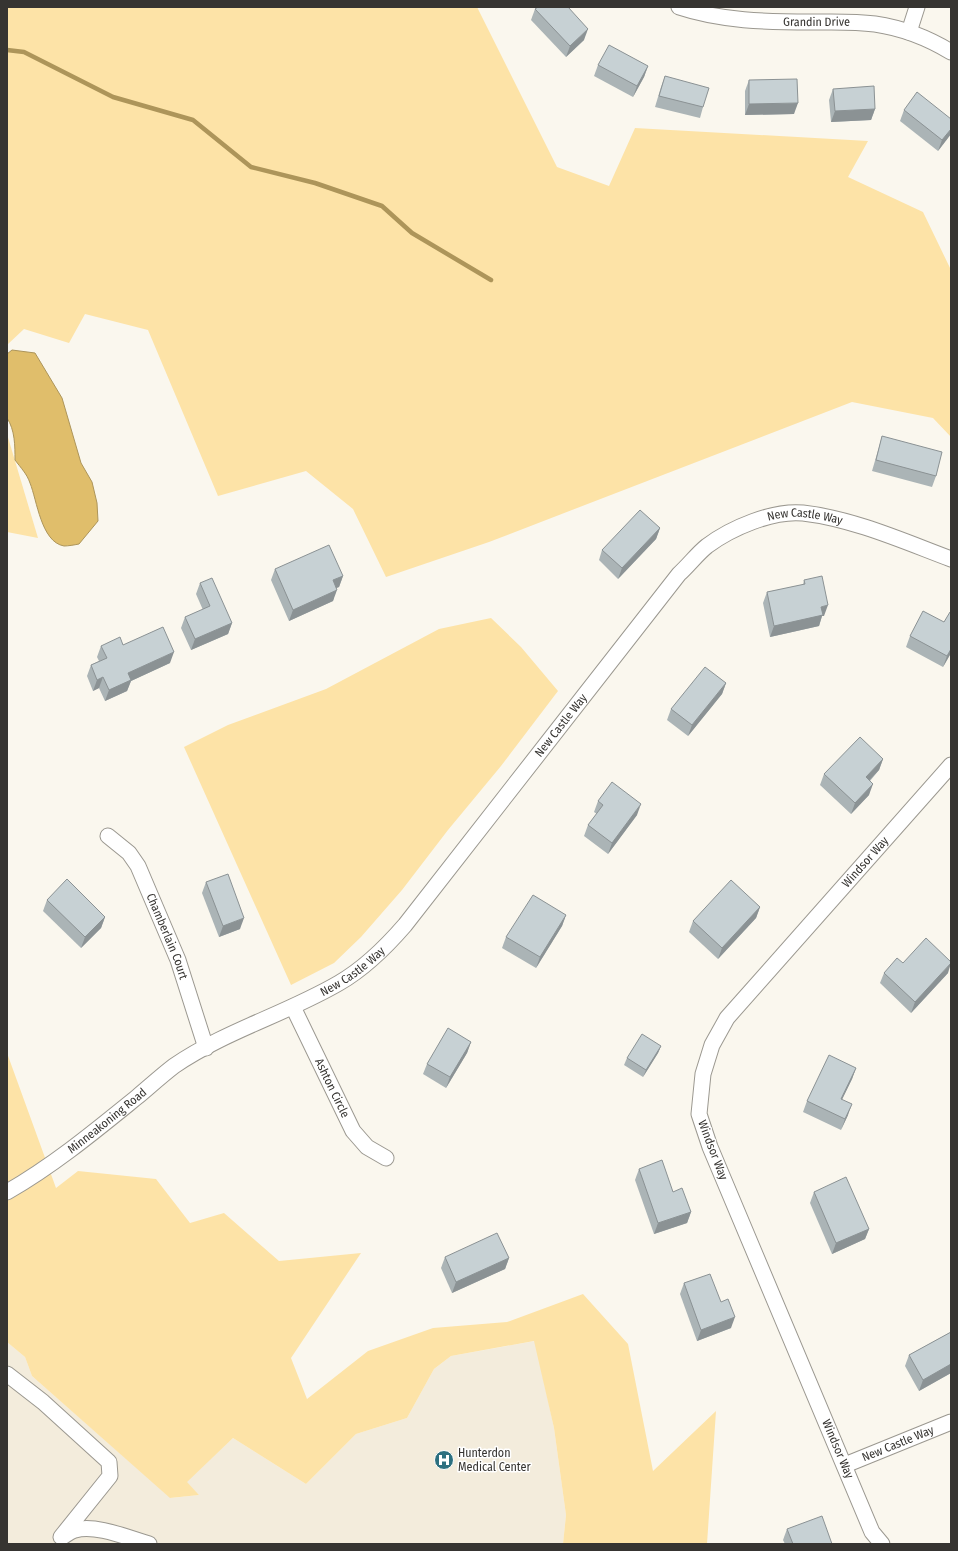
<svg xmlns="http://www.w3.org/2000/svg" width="958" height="1551" viewBox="0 0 958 1551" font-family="'Fira Sans Condensed',sans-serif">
  <rect width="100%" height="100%" fill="#faf7ee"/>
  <polygon fill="#f3ecdc" points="535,1341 554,1428 566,1515 563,1544 7,1544 7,1342 25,1357 32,1376 171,1498 199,1495 186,1482 233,1438 306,1484 356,1434 407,1418 434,1369 451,1356"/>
  <g fill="#fde3a7">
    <polygon points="7,7 477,7 557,167 609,186 635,128 868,141 848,177 923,212 951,270 951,437 933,418 852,402 489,542 386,577 353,509 306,471 218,496 148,330 85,314 69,343 24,329 7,345"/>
    <polygon points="7,434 38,538 7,532"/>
    <polygon points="491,618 521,647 558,691 501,766 448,830 402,890 361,937 334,963 291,985 184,747 228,725 326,689 439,629"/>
    <polygon points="7,1053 56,1188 78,1171 156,1179 190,1223 224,1213 279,1261 361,1253 291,1358 307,1399 368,1351 433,1328 507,1322 583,1294 628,1344 653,1471 716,1411 707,1544 563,1544 566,1515 554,1428 534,1341 451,1356 434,1369 407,1418 356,1434 306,1484 233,1438 187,1482 199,1495 170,1498 32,1376 25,1357 7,1342"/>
  </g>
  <path fill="#e0be6b" stroke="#ad955a" d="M12,350L35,353L62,398L81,463L92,482L97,503L98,521L79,544C74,545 68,546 64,546C41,542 37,500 30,483C27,474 21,468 15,460C15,446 15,430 7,418V354Z"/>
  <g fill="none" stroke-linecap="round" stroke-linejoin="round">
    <polyline stroke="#ad955a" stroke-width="4.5" points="7,50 24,52 113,97 193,120 251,167 315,183 382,206 412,233 491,280"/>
    <g stroke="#9b9890" stroke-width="17">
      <g id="minor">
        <path id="s1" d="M679,7C721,21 766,22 811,22C832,22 853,21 875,24C902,28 928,38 951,52"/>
        <polyline points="909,32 917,7"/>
        <path id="s2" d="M108,836L129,853L138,866L178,960L206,1048"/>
        <path id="s3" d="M293,1007L353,1131L367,1147L386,1158"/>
        <path id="s4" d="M7,1192C54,1165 95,1131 137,1097C149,1087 161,1076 174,1066C225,1031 286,1014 339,983C365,968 386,947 405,925L679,574C689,565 697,554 707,546C731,528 773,510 803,513C854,519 903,541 951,559"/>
        <polyline points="7,1374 43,1402 109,1462 110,1476 61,1537"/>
        <path id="s5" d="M845,1465L951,1422"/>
        <path d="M64,1536C67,1534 71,1531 75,1530C96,1524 128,1538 149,1544"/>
        <path id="s6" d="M882,1544L872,1532L710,1147L699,1114L703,1074L712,1045L727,1018L951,765"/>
      </g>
    </g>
    <use href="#minor" stroke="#fff" stroke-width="15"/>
  </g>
  <g fill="#abb4b6">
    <polygon points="535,9 584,40 566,57 531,20"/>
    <polygon points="598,65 648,66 644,77 633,97 594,76"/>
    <polygon points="665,76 703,107 700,118 655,107 661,87"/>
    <polygon points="749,80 794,114 745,115 745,91"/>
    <polygon points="833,89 875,109 871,120 831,122 829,100"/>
    <polygon points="904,110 951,119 951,134 938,151 900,121"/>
    <polygon points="882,436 936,476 932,487 872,471 879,447"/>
    <polygon points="660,528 656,539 618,579 599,560 602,550"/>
    <polygon points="275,569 343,576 339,587 336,588 333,601 289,621 271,580"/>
    <polygon points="804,580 824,616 822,616 819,626 770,637 763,603 767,592 803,585"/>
    <polygon points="200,583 232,623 228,634 191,650 181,628 185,617 203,610 196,594"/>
    <polygon points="951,612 951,653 943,667 906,647 910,636 944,622"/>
    <polygon points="123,645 170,663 131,681 127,691 105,701 99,688 93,691 87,676 91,665 99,661 97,657 101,646"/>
    <polygon points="726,683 722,694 688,736 667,720 671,709"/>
    <polygon points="883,759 879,770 870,781 869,795 851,814 820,785 824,774"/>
    <polygon points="598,801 637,815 608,854 584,836 588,825 597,814 594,812"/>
    <polygon points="206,882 240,929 219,937 202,893"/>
    <polygon points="47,900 105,917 101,928 81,948 43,911"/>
    <polygon points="760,907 756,918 718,959 689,932 693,921"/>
    <polygon points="566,915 562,926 536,968 502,948 506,937"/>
    <polygon points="903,963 948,973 911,1013 880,983 884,973"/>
    <polygon points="471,1042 467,1053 446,1088 423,1074 427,1064"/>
    <polygon points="661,1046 658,1053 643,1077 624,1065 627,1058"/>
    <polygon points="856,1068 852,1079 842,1099 848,1115 841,1130 803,1112 807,1101"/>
    <polygon points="639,1169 673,1192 691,1212 687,1223 654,1234 635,1180"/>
    <polygon points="814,1192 869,1229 865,1239 832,1254 810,1203"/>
    <polygon points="445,1257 509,1258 505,1269 452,1293 441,1268"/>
    <polygon points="684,1283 721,1302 731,1328 697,1341 680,1294"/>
    <polygon points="951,1332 951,1373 919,1391 905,1366 909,1355"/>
    <polygon points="787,1529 832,1544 785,1544 783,1540"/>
  </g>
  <g fill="#8b9294">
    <polygon points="588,29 584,40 566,57 570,46"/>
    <polygon points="648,66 644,77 633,97 637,86"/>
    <polygon points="798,103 794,114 745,115 749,104"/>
    <polygon points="875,109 871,120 831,122 835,111"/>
    <polygon points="951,129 951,134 938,151 942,140"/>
    <polygon points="660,528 656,539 618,579 622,568"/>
    <polygon points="343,576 339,587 329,591 333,580"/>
    <polygon points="337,590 333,601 289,621 293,610"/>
    <polygon points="828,605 824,616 822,616 819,626 770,637 774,626 821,607"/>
    <polygon points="232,623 228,634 191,650 195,639"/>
    <polygon points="951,649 951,653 943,667 947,656"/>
    <polygon points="174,652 170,663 131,681 127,691 105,701 109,690 128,673"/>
    <polygon points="103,677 99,688 93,691 97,680"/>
    <polygon points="726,683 722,694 688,736 692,725"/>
    <polygon points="883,759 879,770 862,788 866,777"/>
    <polygon points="873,784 869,795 851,814 855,803"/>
    <polygon points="641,804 637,815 608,854 612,843"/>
    <polygon points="760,907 756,918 718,959 722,948"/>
    <polygon points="566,915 562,926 536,968 540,957"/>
    <polygon points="105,917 101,928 81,948 85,937"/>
    <polygon points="244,918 240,929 219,937 223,926"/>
    <polygon points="951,963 948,973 911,1013 915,1002"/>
    <polygon points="471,1042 467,1053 446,1088 450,1077"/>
    <polygon points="661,1046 658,1053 643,1077 646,1070"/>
    <polygon points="856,1068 852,1079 837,1110 841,1099"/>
    <polygon points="852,1104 848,1115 841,1130 845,1119"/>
    <polygon points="691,1212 687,1223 654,1234 658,1223"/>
    <polygon points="869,1229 865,1239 832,1254 836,1243"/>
    <polygon points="509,1258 505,1269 452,1293 456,1282"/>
    <polygon points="735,1317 731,1328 697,1341 701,1330"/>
    <polygon points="951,1364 951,1373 919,1391 923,1380"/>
  </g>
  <g fill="#c7d1d4" stroke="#8b9294">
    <polygon points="538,7 568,7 588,29 570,46 535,9"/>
    <polygon points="609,45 648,66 637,86 598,65"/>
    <polygon points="665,76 709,88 703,107 659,96"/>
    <polygon points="797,79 798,103 749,104 749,80"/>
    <polygon points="874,86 875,109 835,111 833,89"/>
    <polygon points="917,92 951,119 951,129 942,140 904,110"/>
    <polygon points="882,436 942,452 936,476 876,460"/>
    <polygon points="640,510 660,528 622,568 602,550"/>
    <polygon points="329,545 343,576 333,580 337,590 293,610 275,569"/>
    <polygon points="822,576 828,605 821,607 823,615 774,626 767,592 805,584 804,580"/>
    <polygon points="212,578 232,623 195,639 185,617 210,606 200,583"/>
    <polygon points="923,611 944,622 950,612 951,612 951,649 947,656 910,636"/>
    <polygon points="163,627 174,652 128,673 131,680 109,690 103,677 97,680 91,665 107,658 101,646 120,637 123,645"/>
    <polygon points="705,667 726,683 692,725 671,709"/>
    <polygon points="860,737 883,759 866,777 873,784 855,803 824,774"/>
    <polygon points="612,782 641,804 612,843 588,825 603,805 598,801"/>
    <polygon points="228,874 244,918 223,926 206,882"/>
    <polygon points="67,879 105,917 85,937 47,900"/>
    <polygon points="731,880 760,907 722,948 693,921"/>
    <polygon points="533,895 566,915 540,957 506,937"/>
    <polygon points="926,938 951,962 951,963 915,1002 884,973 897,958 903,963"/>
    <polygon points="448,1028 471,1042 450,1077 427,1064"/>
    <polygon points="642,1034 661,1046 646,1070 627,1058"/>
    <polygon points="829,1055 856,1068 841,1099 852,1104 845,1119 807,1101"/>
    <polygon points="662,1160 673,1192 682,1188 691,1212 658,1223 639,1169"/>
    <polygon points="846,1177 869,1229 836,1243 814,1192"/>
    <polygon points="497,1233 509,1258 456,1282 445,1257"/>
    <polygon points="710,1274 721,1302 728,1299 735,1317 701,1330 684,1283"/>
    <polygon points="951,1332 951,1364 923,1380 909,1355"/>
    <polygon points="822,1516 832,1544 793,1544 787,1529"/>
  </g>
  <defs>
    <g id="hospital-disc" transform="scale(1)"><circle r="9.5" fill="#2c7080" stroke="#fff"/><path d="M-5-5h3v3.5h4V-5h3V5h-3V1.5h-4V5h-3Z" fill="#fff"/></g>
  </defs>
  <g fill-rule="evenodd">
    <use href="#hospital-disc" x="444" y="1460"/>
  </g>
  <g text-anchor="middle" stroke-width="3" stroke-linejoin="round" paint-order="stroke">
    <g font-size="12" fill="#363431" stroke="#fff">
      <text dy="4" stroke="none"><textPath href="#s1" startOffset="139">Grandin Drive</textPath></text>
      <text dy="4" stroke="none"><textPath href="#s4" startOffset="1073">New Castle Way</textPath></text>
      <text dy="4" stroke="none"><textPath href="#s4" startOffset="736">New Castle Way</textPath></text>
      <text dy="4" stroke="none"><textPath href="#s6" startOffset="778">Windsor Way</textPath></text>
      <text dy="4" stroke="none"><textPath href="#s2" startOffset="119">Chamberlain Court</textPath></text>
      <text dy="4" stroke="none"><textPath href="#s4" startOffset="412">New Castle Way</textPath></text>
      <text dy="4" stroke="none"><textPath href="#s3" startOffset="90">Ashton Circle</textPath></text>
      <text dy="4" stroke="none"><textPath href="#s4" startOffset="123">Minneakoning Road</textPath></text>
      <text transform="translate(713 1150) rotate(69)" y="4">Windsor Way</text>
      <text dy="4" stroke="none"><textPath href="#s5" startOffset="57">New Castle Way</textPath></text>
      <text transform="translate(838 1449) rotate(67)" y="4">Windsor Way</text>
    </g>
    <g font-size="12" fill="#363431" stroke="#fff" text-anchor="start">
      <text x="458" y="1457">Hunterdon<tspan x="458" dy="14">Medical Center</tspan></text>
    </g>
  </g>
  <rect width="958" height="1551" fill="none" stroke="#363431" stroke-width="16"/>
</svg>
